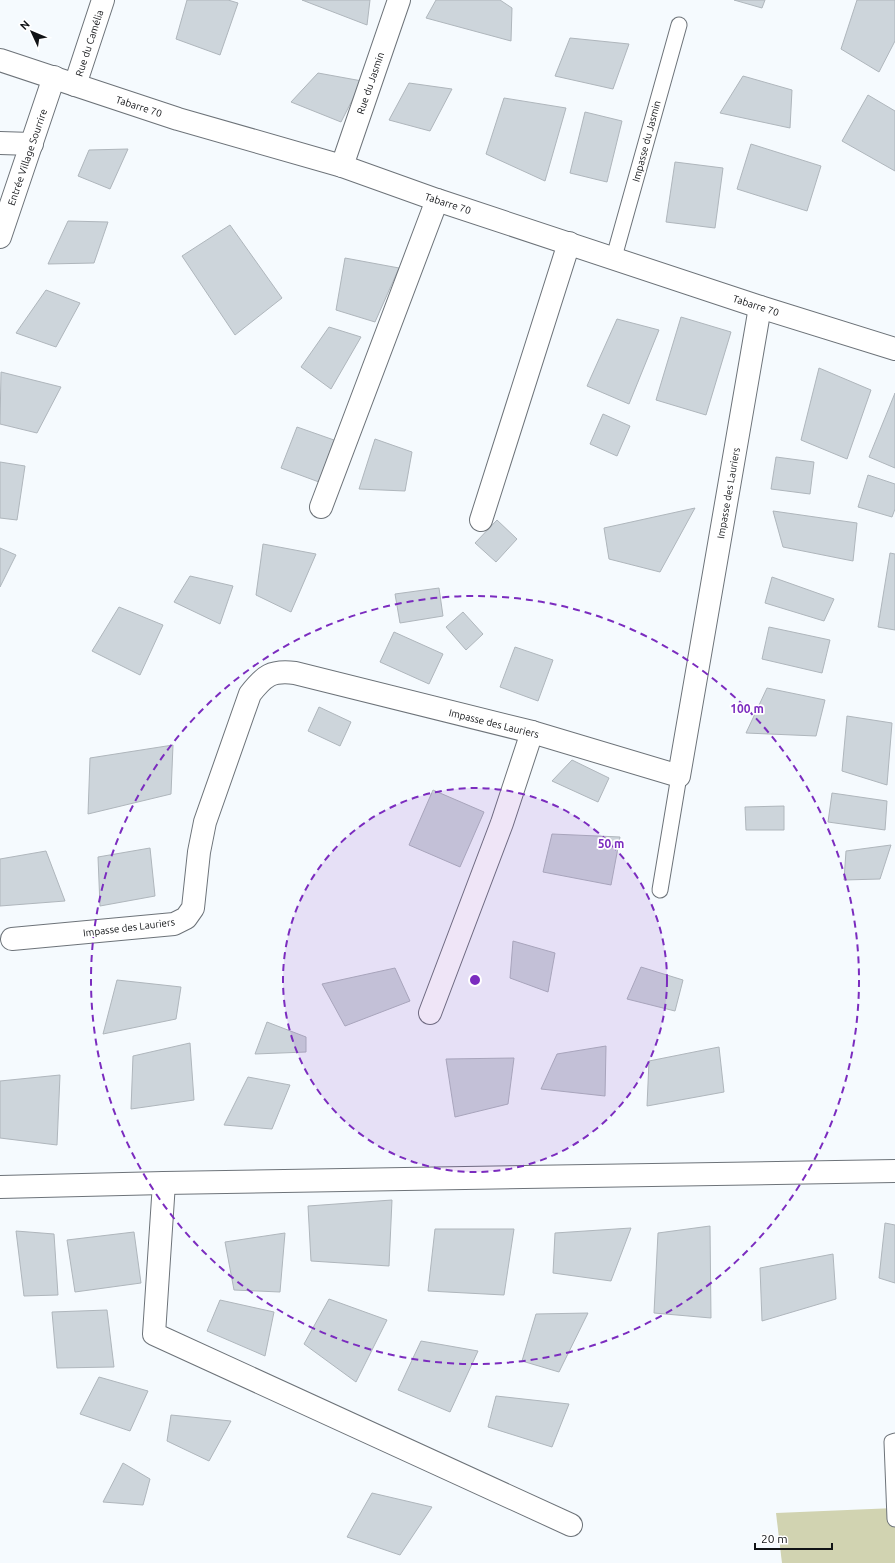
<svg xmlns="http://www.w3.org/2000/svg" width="895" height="1563" viewBox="0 0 895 1563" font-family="Ubuntu,sans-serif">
  <rect width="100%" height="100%" fill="#f5fafe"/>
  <polygon fill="#d1d3b1" points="895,1508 895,1563 782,1563 776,1513"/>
  <g fill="#cdd5db" stroke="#afb6bc">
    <polygon points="187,0 228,0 238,3 220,55 176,39"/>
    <polygon points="302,0 370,0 367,25"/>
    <polygon points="436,0 500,0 512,8 511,41 426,18"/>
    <polygon points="734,0 765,0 762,8"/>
    <polygon points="857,0 895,0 895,41 879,72 841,49"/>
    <polygon points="570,38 629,44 613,89 555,76"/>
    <polygon points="318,73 362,81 341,122 291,102"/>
    <polygon points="743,76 792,90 790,128 720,113"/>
    <polygon points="409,83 452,89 430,131 389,120"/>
    <polygon points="868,95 895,111 895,171 842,141"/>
    <polygon points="504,98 566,108 545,181 486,154"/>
    <polygon points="585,112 622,121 607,182 570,173"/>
    <polygon points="751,144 821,166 807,211 737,189"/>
    <polygon points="128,149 110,189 78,176 89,150"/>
    <polygon points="675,162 723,168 715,228 666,222"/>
    <polygon points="68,221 108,222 94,263 48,264"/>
    <polygon points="230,225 282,298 235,335 182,256"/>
    <polygon points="345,258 399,268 375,322 336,310"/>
    <polygon points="46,290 80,303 56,347 16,333"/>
    <polygon points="681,317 731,332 706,415 656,400"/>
    <polygon points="617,319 659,330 629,404 587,386"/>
    <polygon points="329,327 361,337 331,389 301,367"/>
    <polygon points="819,368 871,390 847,459 801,440"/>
    <polygon points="1,372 61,387 37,433 0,424"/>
    <polygon points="895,393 895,468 869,457"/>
    <polygon points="603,414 630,426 617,456 590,444"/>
    <polygon points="297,427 334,440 319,482 281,468"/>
    <polygon points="375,439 412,452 405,491 359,489"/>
    <polygon points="776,457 814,462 810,494 771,489"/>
    <polygon points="0,462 25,466 17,520 0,518"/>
    <polygon points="868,475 895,484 895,509 892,517 858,507"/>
    <polygon points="695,508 660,572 609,559 604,528"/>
    <polygon points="773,511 857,523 853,561 783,547"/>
    <polygon points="497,520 517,539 496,562 475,543"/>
    <polygon points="263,544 316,554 291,612 256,595"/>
    <polygon points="0,548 16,555 0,587"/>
    <polygon points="890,553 895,554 895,630 878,627"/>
    <polygon points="190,576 233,586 220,624 174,602"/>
    <polygon points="772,577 834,599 824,621 765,603"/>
    <polygon points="439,588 443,616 400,623 395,594"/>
    <polygon points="119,607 163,625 140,675 92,651"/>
    <polygon points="463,612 483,634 466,650 446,627"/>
    <polygon points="769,627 830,640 822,673 762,659"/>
    <polygon points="394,632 443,654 429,684 380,662"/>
    <polygon points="515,647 553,660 538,701 500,687"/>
    <polygon points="767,688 825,700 816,736 746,733"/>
    <polygon points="319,707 351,722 340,746 308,731"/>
    <polygon points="847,716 892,723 887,785 842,771"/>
    <polygon points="173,745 171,794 88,814 90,758"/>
    <polygon points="572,760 609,778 598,802 552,781"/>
    <polygon points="433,790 484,812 460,867 409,845"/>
    <polygon points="832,793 887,801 885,830 828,822"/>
    <polygon points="784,806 784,830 746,830 745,807"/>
    <polygon points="552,834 620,837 611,885 543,872"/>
    <polygon points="891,845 880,879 844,880 846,851"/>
    <polygon points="150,848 155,896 100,906 98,857"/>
    <polygon points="46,851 65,901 0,906 0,859"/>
    <polygon points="513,941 555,953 548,992 510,978"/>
    <polygon points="641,967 683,980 675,1011 627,999"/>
    <polygon points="395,968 410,1001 345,1026 322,984"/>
    <polygon points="117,980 181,987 176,1019 103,1034"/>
    <polygon points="267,1022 306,1037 306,1052 255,1054"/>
    <polygon points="190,1043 194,1100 131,1109 133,1056"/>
    <polygon points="606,1046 605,1096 541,1089 557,1054"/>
    <polygon points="719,1047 724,1092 647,1106 649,1061"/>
    <polygon points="514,1058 508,1104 455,1117 446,1059"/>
    <polygon points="60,1075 57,1145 0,1138 0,1081"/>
    <polygon points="248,1077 290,1085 272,1129 224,1125"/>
    <polygon points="392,1200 389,1266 311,1261 308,1206"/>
    <polygon points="885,1223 895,1225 895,1283 879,1278"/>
    <polygon points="710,1226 711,1318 654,1313 658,1233"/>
    <polygon points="631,1228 611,1281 553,1273 555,1233"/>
    <polygon points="435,1229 514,1229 504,1295 428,1291"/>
    <polygon points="16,1231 54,1234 58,1295 24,1296"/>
    <polygon points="134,1232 141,1283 75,1292 67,1240"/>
    <polygon points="285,1233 280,1292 234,1290 225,1242"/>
    <polygon points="833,1254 836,1299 762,1321 760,1268"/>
    <polygon points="329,1299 387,1320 356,1382 304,1344"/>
    <polygon points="220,1300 274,1312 265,1356 207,1331"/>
    <polygon points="107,1310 114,1367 57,1368 52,1312"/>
    <polygon points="588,1313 559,1372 522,1361 536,1314"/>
    <polygon points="421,1341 478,1351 450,1412 398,1390"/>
    <polygon points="99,1377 148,1391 130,1431 80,1414"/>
    <polygon points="496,1396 569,1404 552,1447 488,1427"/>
    <polygon points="171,1415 231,1421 209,1461 167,1441"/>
    <polygon points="123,1463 150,1479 143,1505 103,1502"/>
    <polygon points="372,1493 432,1507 400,1555 347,1537"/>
  </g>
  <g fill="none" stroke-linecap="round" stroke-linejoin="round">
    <g stroke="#6d7379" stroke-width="17">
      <g id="service">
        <polyline points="614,257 679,25"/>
        <polyline points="660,890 679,776"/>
        <polyline points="895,1441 892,1442 895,1519"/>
      </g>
    </g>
    <g stroke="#6d7379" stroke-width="24">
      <g id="minor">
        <polyline points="0,60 178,119 342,166 437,200 760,307 895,349"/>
        <polyline points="75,85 103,0"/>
        <polyline points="0,143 32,144"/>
        <polyline points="342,166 399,0"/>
        <polyline points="0,237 54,77"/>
        <polyline points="321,507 437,200"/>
        <polyline points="481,520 569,243"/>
        <path d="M12,939L174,924L186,918L193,908L199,852L205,822L250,694C264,676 271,670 295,673L532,732L679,776L760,307"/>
        <polyline points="430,1013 502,823 532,732"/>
        <polyline points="164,1183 154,1334 571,1525"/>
        <polyline points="0,1187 164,1183 895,1171"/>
      </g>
    </g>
    <use href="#service" stroke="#fff" stroke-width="15"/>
    <use href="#minor" stroke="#fff" stroke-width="22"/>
  </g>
  <circle cx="475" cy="980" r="192" fill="#7b2cbf" fill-opacity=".12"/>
  <g fill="none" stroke="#7b2cbf" stroke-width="2" stroke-dasharray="7 5">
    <circle cx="475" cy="980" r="192"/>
    <circle cx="475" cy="980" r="384"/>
  </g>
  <g text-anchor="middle" stroke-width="3.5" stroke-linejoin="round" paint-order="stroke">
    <g font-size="10" fill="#111316" stroke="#fff">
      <text transform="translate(89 43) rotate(-72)" y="4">Rue du Camélia</text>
      <text transform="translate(370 83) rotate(-71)" y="4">Rue du Jasmin</text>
      <text transform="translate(139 106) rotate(18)" y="4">Tabarre 70</text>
      <text transform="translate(646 141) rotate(-75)" y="4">Impasse du Jasmin</text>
      <text transform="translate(27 157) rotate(-71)" y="4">Entrée Village Sourrire</text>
      <text transform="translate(448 203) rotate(18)" y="4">Tabarre 70</text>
      <text transform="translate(756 305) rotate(18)" y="4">Tabarre 70</text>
      <text transform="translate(728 493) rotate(-80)" y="4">Impasse des Lauriers</text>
      <text transform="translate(494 723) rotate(14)" y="4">Impasse des Lauriers</text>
      <text transform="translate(129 927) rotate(-7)" y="4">Impasse des Lauriers</text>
    </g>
  </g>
  <circle cx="475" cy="980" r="6" fill="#7b2cbf" stroke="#fff" stroke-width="2"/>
  <g font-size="12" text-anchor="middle" font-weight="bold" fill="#7b2cbf" stroke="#fff" stroke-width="3.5" stroke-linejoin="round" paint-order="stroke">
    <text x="747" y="713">100 m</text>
    <text x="611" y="848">50 m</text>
  </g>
  <g transform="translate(32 32) rotate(314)" stroke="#ffffff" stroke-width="3" paint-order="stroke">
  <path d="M0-3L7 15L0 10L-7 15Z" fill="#111316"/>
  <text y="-6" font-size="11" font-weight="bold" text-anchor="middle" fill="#111316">N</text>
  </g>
  <path d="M755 1543v6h77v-6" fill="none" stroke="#111316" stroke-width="2"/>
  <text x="761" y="1543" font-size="12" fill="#111316" stroke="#ffffff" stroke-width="3" paint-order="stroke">20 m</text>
</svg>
